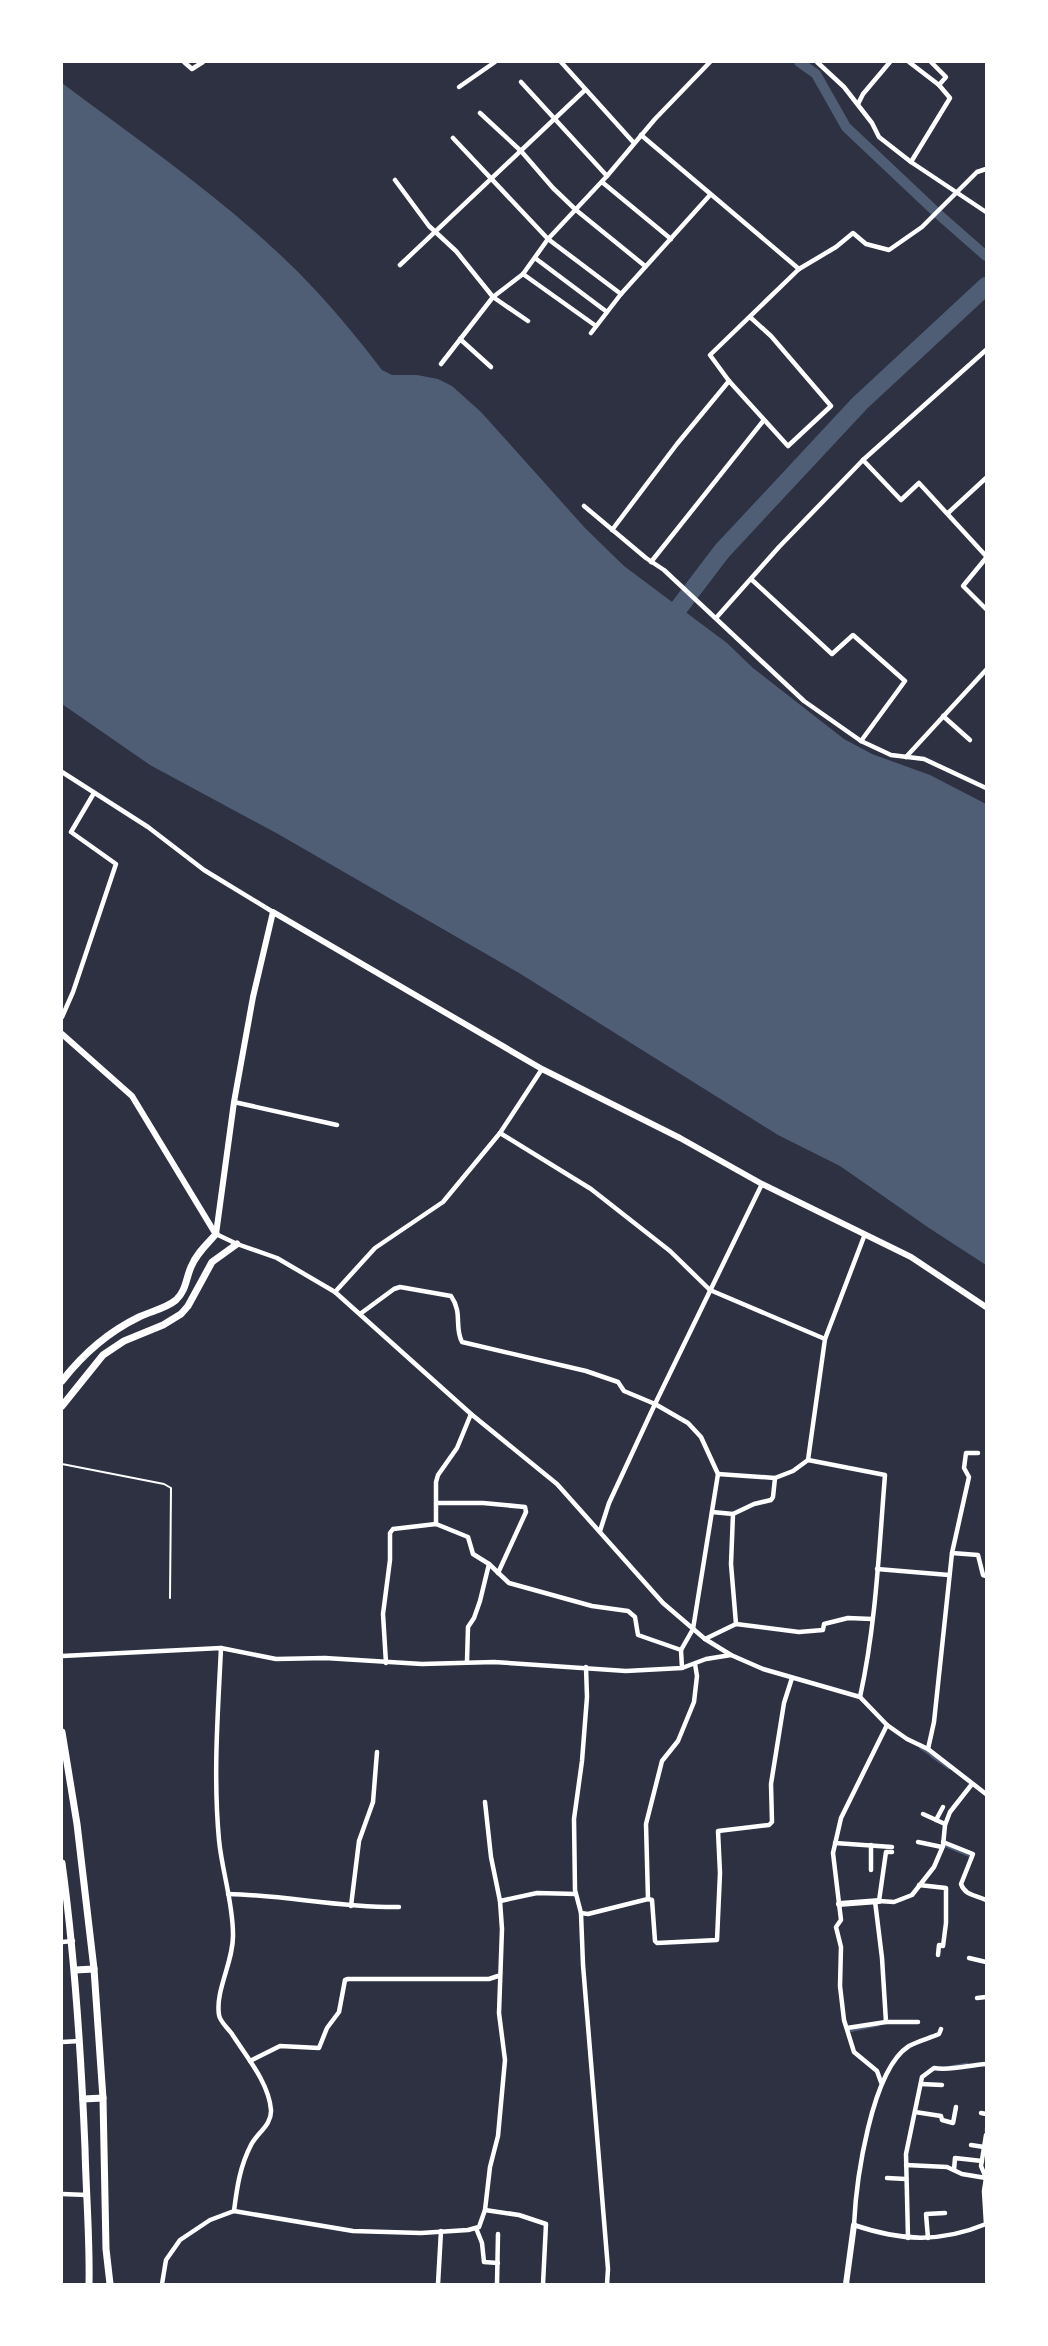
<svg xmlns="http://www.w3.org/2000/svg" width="1048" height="2346" viewBox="0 0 1048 2346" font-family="'Public Sans',sans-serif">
  <rect width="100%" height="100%" fill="#2d3142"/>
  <path fill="#4f5d75" d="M62,83C142,143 227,201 298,272C328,302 356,336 382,370L392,375H417L438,379L452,386L481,412L585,528L624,566L727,643L753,668L844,739L872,754L930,775L986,804V1265L929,1228L840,1166L778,1135L519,973L278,834L150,765L62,704Z"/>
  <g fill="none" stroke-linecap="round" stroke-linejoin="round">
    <g stroke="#4f5d75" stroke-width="3">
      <polyline points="921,1748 933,1756"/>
      <polyline points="932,1756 949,1768"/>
      <polyline points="944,1845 971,1856 970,1858"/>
      <polyline points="848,2031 878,2025"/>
      <polyline points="950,2067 967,2064"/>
      <polyline points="986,2129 986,2131"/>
    </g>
    <polyline stroke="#4f5d75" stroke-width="10" points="799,62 816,74 846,127 937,213 986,256"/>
    <polyline stroke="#4f5d75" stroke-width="18" points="665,626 722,551 860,403 986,286"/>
    <polyline stroke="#fff" stroke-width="2" points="62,1464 164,1484 171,1488 170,1598"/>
    <g stroke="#fff" stroke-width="4.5">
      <polyline points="184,62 192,69 203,62"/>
      <polyline points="561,62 634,143"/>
      <polyline points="817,62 844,87 872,123 879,137 911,162 986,212"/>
      <polyline points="909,62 939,85 950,98 911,162"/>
      <polyline points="931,62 946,77 939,85"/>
      <polyline points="521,82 607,176"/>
      <polyline points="459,87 495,62"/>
      <polyline points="858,104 863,94 890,62"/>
      <polyline points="480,113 521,151 553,188 576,210 645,266"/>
      <polyline points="641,135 799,269"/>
      <polyline points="453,138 548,239 621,294"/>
      <polyline points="395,180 429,226 456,251 493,297 528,321"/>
      <polyline points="602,182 671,239"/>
      <polyline points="535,258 607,312"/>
      <polyline points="400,265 585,90"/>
      <polyline points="523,274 596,326"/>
      <polyline points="750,317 771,336 831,406 788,446 729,381 710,355 799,269 836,247 853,233 866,244 889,250 922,227 977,172 986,169"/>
      <polyline points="591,333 621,294 710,195"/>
      <polyline points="460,339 491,367"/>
      <polyline points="441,364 493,297 523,274 548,239 607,176 655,119 710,62"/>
      <polyline points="863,460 901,500 919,483 986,556"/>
      <polyline points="584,506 646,558 664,570 804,701 861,741 891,755 924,759 986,788"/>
      <polyline points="948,513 986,478"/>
      <polyline points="612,530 677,444 729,381"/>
      <polyline points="986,558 963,586 986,609"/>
      <polyline points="651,562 764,420"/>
      <polyline points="751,579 832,654 853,635 905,681 861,741"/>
      <polyline points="716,618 779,547 863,460 986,350"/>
      <polyline points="943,716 970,740"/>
      <polyline points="906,757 986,670"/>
      <polyline points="62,772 148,827 204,870 273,912"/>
      <polyline points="62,1017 73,992 116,864 71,832 94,793"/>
      <polyline points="234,1102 337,1125"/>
      <polyline points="500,1133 591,1189 670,1251 710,1290 825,1339"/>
      <polyline points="216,1234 237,1244 277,1258 335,1292 471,1414 557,1484 663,1603 705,1639 731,1655 763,1669 860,1697 887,1725 907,1739 928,1749 986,1794"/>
      <polyline points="335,1292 375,1248 443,1202 500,1133 542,1069"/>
      <path d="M360,1314L394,1289L400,1287L451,1296C463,1313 454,1327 462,1342L586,1371L618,1382L624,1391L655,1404L688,1423L701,1437L718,1474L693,1629L681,1650L682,1668"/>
      <polyline points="718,1474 775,1478 793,1471 808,1460"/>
      <polyline points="436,1503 483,1503 525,1507 526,1512 498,1573"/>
      <polyline points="712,1512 733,1514 754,1504 771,1500 773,1497 775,1478"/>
      <polyline points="733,1514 731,1564 736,1624"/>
      <polyline points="436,1524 436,1482 438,1475 457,1448 471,1414"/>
      <polyline points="600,1531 609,1503 655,1404 762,1184"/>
      <polyline points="952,1553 978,1555 983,1575 986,1576"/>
      <polyline points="877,1569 949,1575"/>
      <polyline points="705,1639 736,1624 799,1632 823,1630 824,1624 848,1618 872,1619"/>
      <path d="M221,1648C218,1712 213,1775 219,1840C222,1871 233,1903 233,1934C234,1961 215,1990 219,2015C220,2022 228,2028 232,2034C246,2056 269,2083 271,2110C272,2125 257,2133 251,2145C240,2166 237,2187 234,2211"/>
      <polyline points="62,1656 221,1648 276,1659 325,1658 422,1664 494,1662 626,1671 682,1668 706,1659 731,1655"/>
      <polyline points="467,1661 468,1627 474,1618 480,1601 489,1564"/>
      <polyline points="386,1663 383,1614 390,1560 390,1533 393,1529 436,1524 468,1537 473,1554 489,1564 509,1583 592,1606 628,1611 635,1617 638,1635 681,1650"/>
      <polyline points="695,1664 697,1676 694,1702 678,1741 662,1761 646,1824 648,1899 652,1900 655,1941 657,1943 717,1940 720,1873 718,1831 769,1825 772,1822 771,1784 784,1703 792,1678"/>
      <polyline points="586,1667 587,1697 582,1761 574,1819 575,1890 581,1913 583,1965 608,2269 607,2284"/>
      <path d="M860,1697C876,1625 879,1549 885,1475L808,1460L825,1339L865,1234"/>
      <polyline points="928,1749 934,1722 952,1553 969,1477 964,1468 966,1453 978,1453"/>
      <polyline points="923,1814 945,1824"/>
      <polyline points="936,1820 943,1807"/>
      <polyline points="918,1842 942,1847"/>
      <path d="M943,1842L973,1854L961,1884C965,1896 977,1895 986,1900"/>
      <polyline points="835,1843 892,1847"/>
      <polyline points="892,1852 886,1852 879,1901 894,1902 912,1895 934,1867 943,1846 945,1825 950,1812 972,1784"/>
      <polyline points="871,1870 871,1845"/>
      <polyline points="919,1885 946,1888 946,1923 943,1946 939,1945 938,1955"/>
      <path d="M228,1894C285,1895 341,1908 399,1907"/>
      <polyline points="500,1901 537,1893 576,1894"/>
      <polyline points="875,1901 882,1958 886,2022"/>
      <polyline points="351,1906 359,1841 373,1802 377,1752"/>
      <polyline points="581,1913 588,1914 648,1899"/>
      <polyline points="62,1942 73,1941"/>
      <polyline points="969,1958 986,1962"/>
      <polyline points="977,1998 986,1997"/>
      <polyline points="847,2028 886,2022 918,2022"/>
      <path d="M941,2029L939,2034C930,2038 918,2041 909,2046C871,2070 856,2182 854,2225C901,2241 940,2243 986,2224"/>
      <polyline points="62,2042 80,2041"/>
      <polyline points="250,2061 280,2046 319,2048 327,2028 339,2012 345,1980 348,1979 489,1979 498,1976"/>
      <polyline points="881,2082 877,2071 854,2052 844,2020 840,1986 841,1947 836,1927 841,1920 833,1853 841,1818 887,1725"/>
      <polyline points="921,2084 942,2085"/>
      <polyline points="915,2112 941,2116 942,2120 953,2123 956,2107"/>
      <polyline points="981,2113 986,2114"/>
      <polyline points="971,2145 984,2147"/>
      <polyline points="906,2165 947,2167 962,2174 986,2178"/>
      <polyline points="954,2170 955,2158 982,2161"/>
      <polyline points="887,2178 906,2179"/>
      <polyline points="62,2194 87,2195"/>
      <polyline points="485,2210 519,2215 546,2224 543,2284"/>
      <polyline points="986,2224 984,2191 986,2178 981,2166 986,2135"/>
      <polyline points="476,2228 482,2243 484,2262 498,2263"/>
      <path d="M908,2238L906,2154L922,2077L934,2068C951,2071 969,2065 986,2064"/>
      <polyline points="928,2238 926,2214 945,2213"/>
      <polyline points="162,2284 166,2260 180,2240 210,2220 234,2211 353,2231 421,2233 468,2230 479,2227 485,2210 490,2167 498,2136 505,2060 499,2013 502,1929 500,1901 491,1857 485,1802"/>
      <polyline points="438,2284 441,2231"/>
      <polyline points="497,2284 498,2234"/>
    </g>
    <g stroke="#fff" stroke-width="6">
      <polyline points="62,1034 132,1096 215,1233"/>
      <polyline points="216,1234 234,1102 253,997 273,912 542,1069 680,1138 762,1184 911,1257 986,1307"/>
      <polyline points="839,1904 879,1901"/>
      <polyline points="846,2284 854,2225"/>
    </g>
    <g stroke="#fff" stroke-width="7">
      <path d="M62,1381C83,1354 108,1332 139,1317C151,1311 165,1309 176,1300C186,1291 186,1278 191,1267C196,1254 207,1244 216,1234"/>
      <polyline points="62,1406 103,1355 124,1341 163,1325 181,1314 188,1306 212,1262 237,1244"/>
      <polyline points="62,1732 77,1824 94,1969 103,2098 106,2249 110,2284"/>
      <path d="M62,1863C75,1958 81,2052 85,2148C86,2194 90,2239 89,2284"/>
      <polyline points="75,1970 94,1969"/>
      <polyline points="83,2099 103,2098"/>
    </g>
  </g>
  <rect width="1048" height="2346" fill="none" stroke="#ffffff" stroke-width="126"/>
</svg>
